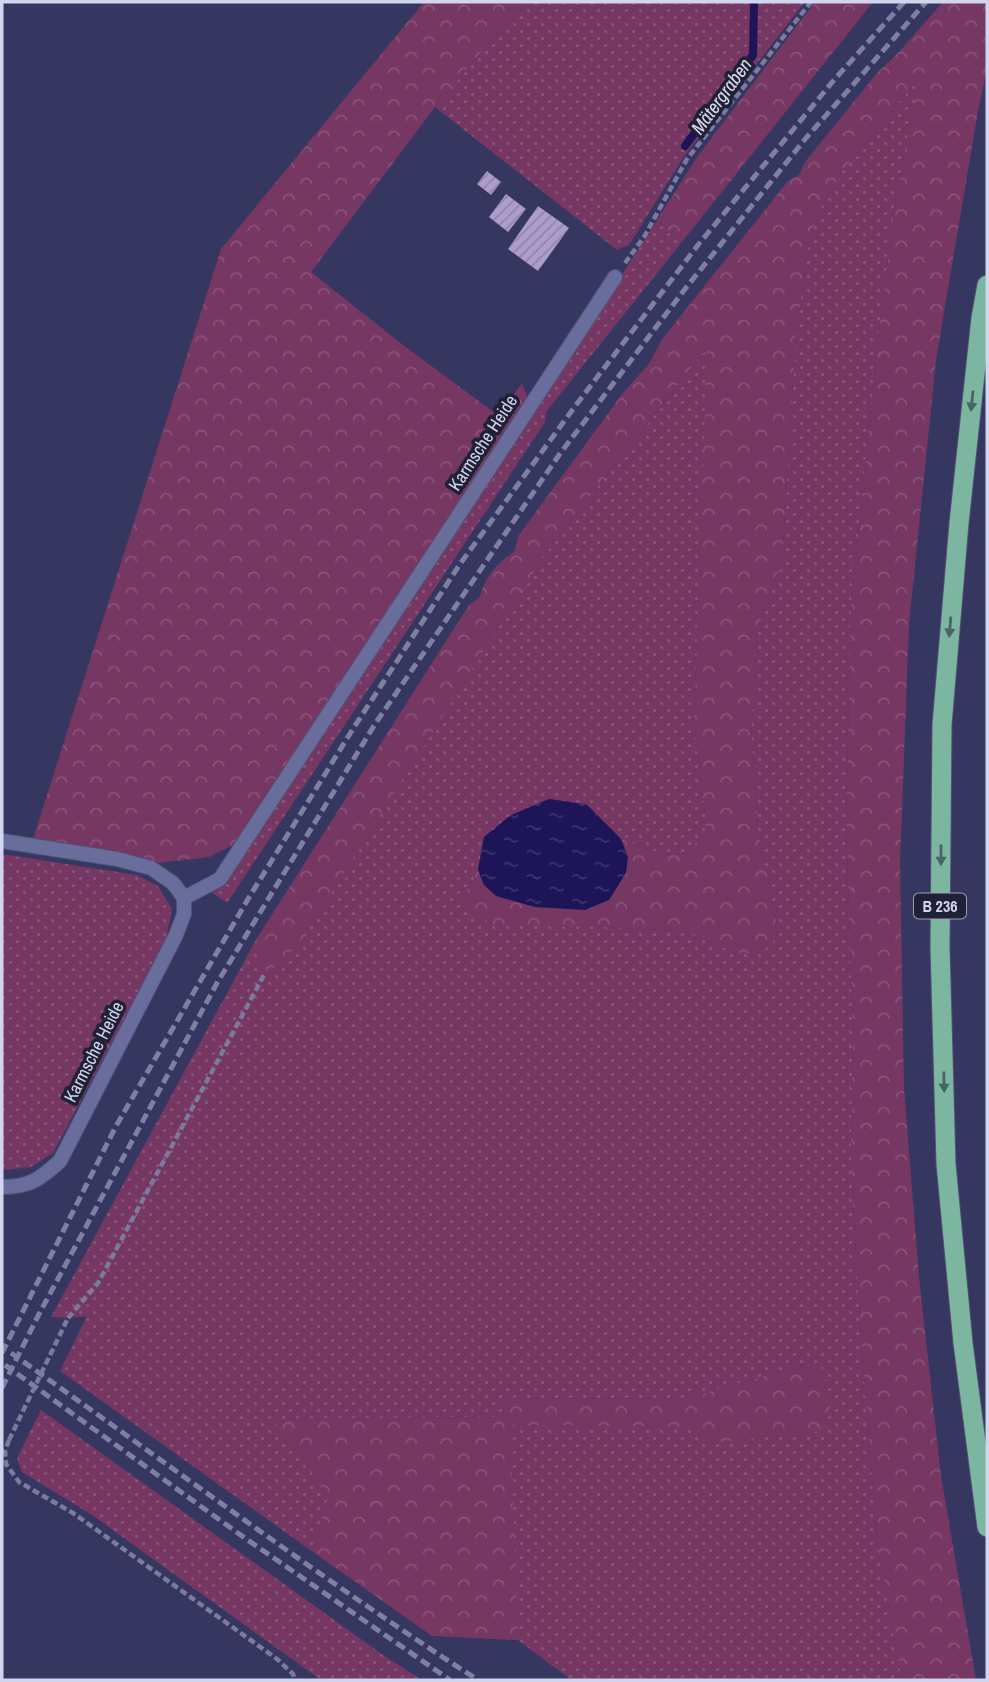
<svg xmlns="http://www.w3.org/2000/svg" width="989" height="1682" viewBox="0 0 989 1682" font-family="'Archivo Narrow',sans-serif">
  <defs>
    <pattern id="grass-dots" width="8" height="8" patternUnits="userSpaceOnUse" patternTransform="scale(1.75)"><rect width="8" height="8" fill="#763763"/><path d="M2 2h.1M6 6h.1" fill="none" stroke="#89537a" stroke-width="1.8" stroke-linecap="round"/></pattern>
    <pattern id="forest-crowns" width="20" height="18" patternUnits="userSpaceOnUse" patternTransform="scale(1.75)"><rect width="20" height="18" fill="#763763"/><path d="M2 6a3 3 0 1 1 6 0M12 15a3 3 0 1 1 6 0" fill="none" stroke="#89537a"/></pattern>
    <pattern id="water-ripples" width="26" height="14" patternUnits="userSpaceOnUse" patternTransform="scale(1.75)"><rect width="26" height="14" fill="#1d1557"/><path d="M2 4q2-2 4 0t4 0M15 11q2-2 4 0t4 0" fill="none" stroke="#3d366f"/></pattern>
    <pattern id="building-hatch" width="6" height="6" patternUnits="userSpaceOnUse" patternTransform="scale(1.75)"><rect width="6" height="6" fill="#ad9ccd"/><path d="M-1 1l2-2M0 6l6-6M5 7l2-2" fill="none" stroke="#9285ac"/></pattern>
  </defs>
  <rect width="100%" height="100%" fill="#363761"/>
  <g fill="url(#grass-dots)">
    <polygon points="524,2 805,2 683,158 629,245 617,250 435,107"/>
    <polygon points="920,77 896,196 878,337 851,607 846,820 853,1035 851,1166 861,1336 877,1543 902,1680 571,1680 518,1640 509,1425 692,1427 807,1364 688,1398 505,1399 502,1417 273,1419 329,1497 313,1552 60,1371 87,1316 68,1318 51,1317 257,938 262,970 544,555 708,347 694,721 707,832 685,853 664,855 621,839 586,804 484,837 478,870 461,906 602,927 683,931 740,954 777,924 758,830 751,732 758,626 782,562 796,333 809,243 820,209 842,171"/>
    <polygon points="657,220 682,242 546,412 545,422 227,903 211,892 230,872 609,295"/>
    <polygon points="2,854 137,875 158,886 172,909 166,940 53,1153 31,1167 4,1170 2,1170"/>
    <polygon points="41,1410 383,1655 422,1680 321,1680 92,1515 22,1472 17,1458"/>
  </g>
  <g fill="url(#forest-crowns)">
    <polygon points="424,2 524,2 435,107 311,272 403,345 499,416 522,383 528,398 233,845 209,857 158,863 33,839 221,249"/>
    <polygon points="815,2 873,2 682,242 657,220 697,157"/>
    <path d="M943,2H987V69L978,111L936,360L909,624L900,864L904,1088L919,1277L941,1476L976,1680H902L877,1543L861,1336L851,1166L853,1035L846,820L851,607L878,337L896,196L919,78L842,171L820,209L809,243L796,333L782,562L758,626L751,732L758,830L777,924L773,944L760,952L740,954L683,931L602,927L495,926L460,906L478,870L484,885L628,857L621,839L664,855L685,853L707,832L694,721L707,348L544,555L298,946L268,973L262,970L257,938L469,605L480,597C483,580 499,561 514,552L519,535L623,393L648,365L663,338L788,181L799,175L805,162L877,73L898,53Z"/>
    <polygon points="807,1364 824,1369 831,1405 824,1431 711,1443 692,1427 510,1425 518,1640 432,1636 313,1552 328,1497 272,1419 502,1417 505,1399 688,1398"/>
  </g>
  <polygon fill="url(#water-ripples)" points="549,799 586,804 621,839 628,857 626,873 609,900 585,910 535,907 496,896 484,885 478,870 484,837 511,815"/>
  <g fill="none" stroke-linecap="round" stroke-linejoin="round">
    <polyline stroke="#1d1557" stroke-width="8" points="685,146 753,55 754,2"/>
  </g>
  <g fill="url(#building-hatch)">
    <polygon points="487,171 501,182 491,195 477,184"/>
    <polygon points="506,194 526,209 508,232 489,217"/>
    <polygon points="538,206 569,228 538,271 508,249"/>
  </g>
  <g fill="none" stroke-linecap="round" stroke-linejoin="round">
    <g stroke="#505175" stroke-width="16">
      <g id="service">
        <path d="M2,841L117,859L151,868L173,883L184,898V914L176,935L60,1161C40,1179 30,1187 2,1187"/>
        <polyline points="184,898 220,879 615,277"/>
      </g>
    </g>
    <g stroke="#505175" stroke-width="21">
      <polyline id="trunk" points="987,285 981,318 959,523 942,725 940,947 946,1164 963,1343 987,1527"/>
    </g>
    <g stroke="#7a7b9e" stroke-width="4.5" stroke-dasharray="7 3.5" stroke-linecap="butt">
      <polyline points="625,263 644,237 687,159 811,2"/>
      <polyline points="68,1318 98,1283 265,973"/>
      <polyline points="9,1440 5,1451 6,1464 19,1482 73,1513 277,1659 293,1674 295,1680"/>
    </g>
    <use href="#service" stroke="#696d9b" stroke-width="14"/>
    <use href="#trunk" stroke="#7cb6a0" stroke-width="19"/>
    <g stroke="#7e80a2" stroke-width="5" stroke-dasharray="10 5" stroke-linecap="butt">
      <polyline points="2,1353 116,1126 248,899 351,732 460,564 576,405 698,245 834,80 904,2"/>
      <path d="M11,1353C166,1462 318,1577 478,1680"/>
      <polyline points="5,1365 242,1536 450,1680"/>
      <polyline points="2,1388 38,1316 217,983 375,724 559,455 685,289 806,138 926,2"/>
    </g>
    <polyline stroke="#7a7b9e" stroke-width="4.5" stroke-dasharray="7 3.5" stroke-linecap="butt" points="9,1440 68,1318"/>
  </g>
  <defs><path id="oneway-solid" d="M-6-.8H1V-3.2L6.5 0L1 3.2V.8H-6Z" transform="scale(1.75)"/></defs>
  <g fill="#496465">
    <use href="#oneway-solid" transform="translate(972 401) rotate(96)"/>
    <use href="#oneway-solid" transform="translate(950 627) rotate(95)"/>
    <use href="#oneway-solid" transform="translate(941 855) rotate(90)"/>
    <use href="#oneway-solid" transform="translate(944 1082) rotate(89)"/>
  </g>
  <g text-anchor="middle" stroke-width="7" stroke-linejoin="round" paint-order="stroke">
    <rect fill="#202135" stroke="#9d9fb7" stroke-width="2" x="914" y="893.5" width="52" height="25" rx="5"/>
    <g font-size="16" font-weight="bold" fill="#d2d5ef">
      <text x="940" y="912">B 236</text>
    </g>
    <g font-size="18" fill="#d2d5ef" stroke="#202135">
      <text transform="translate(483 443) rotate(-57)" y="6">Karmsche Heide</text>
      <text transform="translate(94 1052) rotate(-63)" y="6">Karmsche Heide</text>
    </g>
    <g font-size="19" font-style="italic" fill="#d9dcf1" stroke="#202135">
      <text transform="translate(721 96) rotate(-54)" y="7">Mätergraben</text>
    </g>
  </g>
  <rect width="989" height="1682" fill="none" stroke="#d2d5ef" stroke-width="7"/>
</svg>
